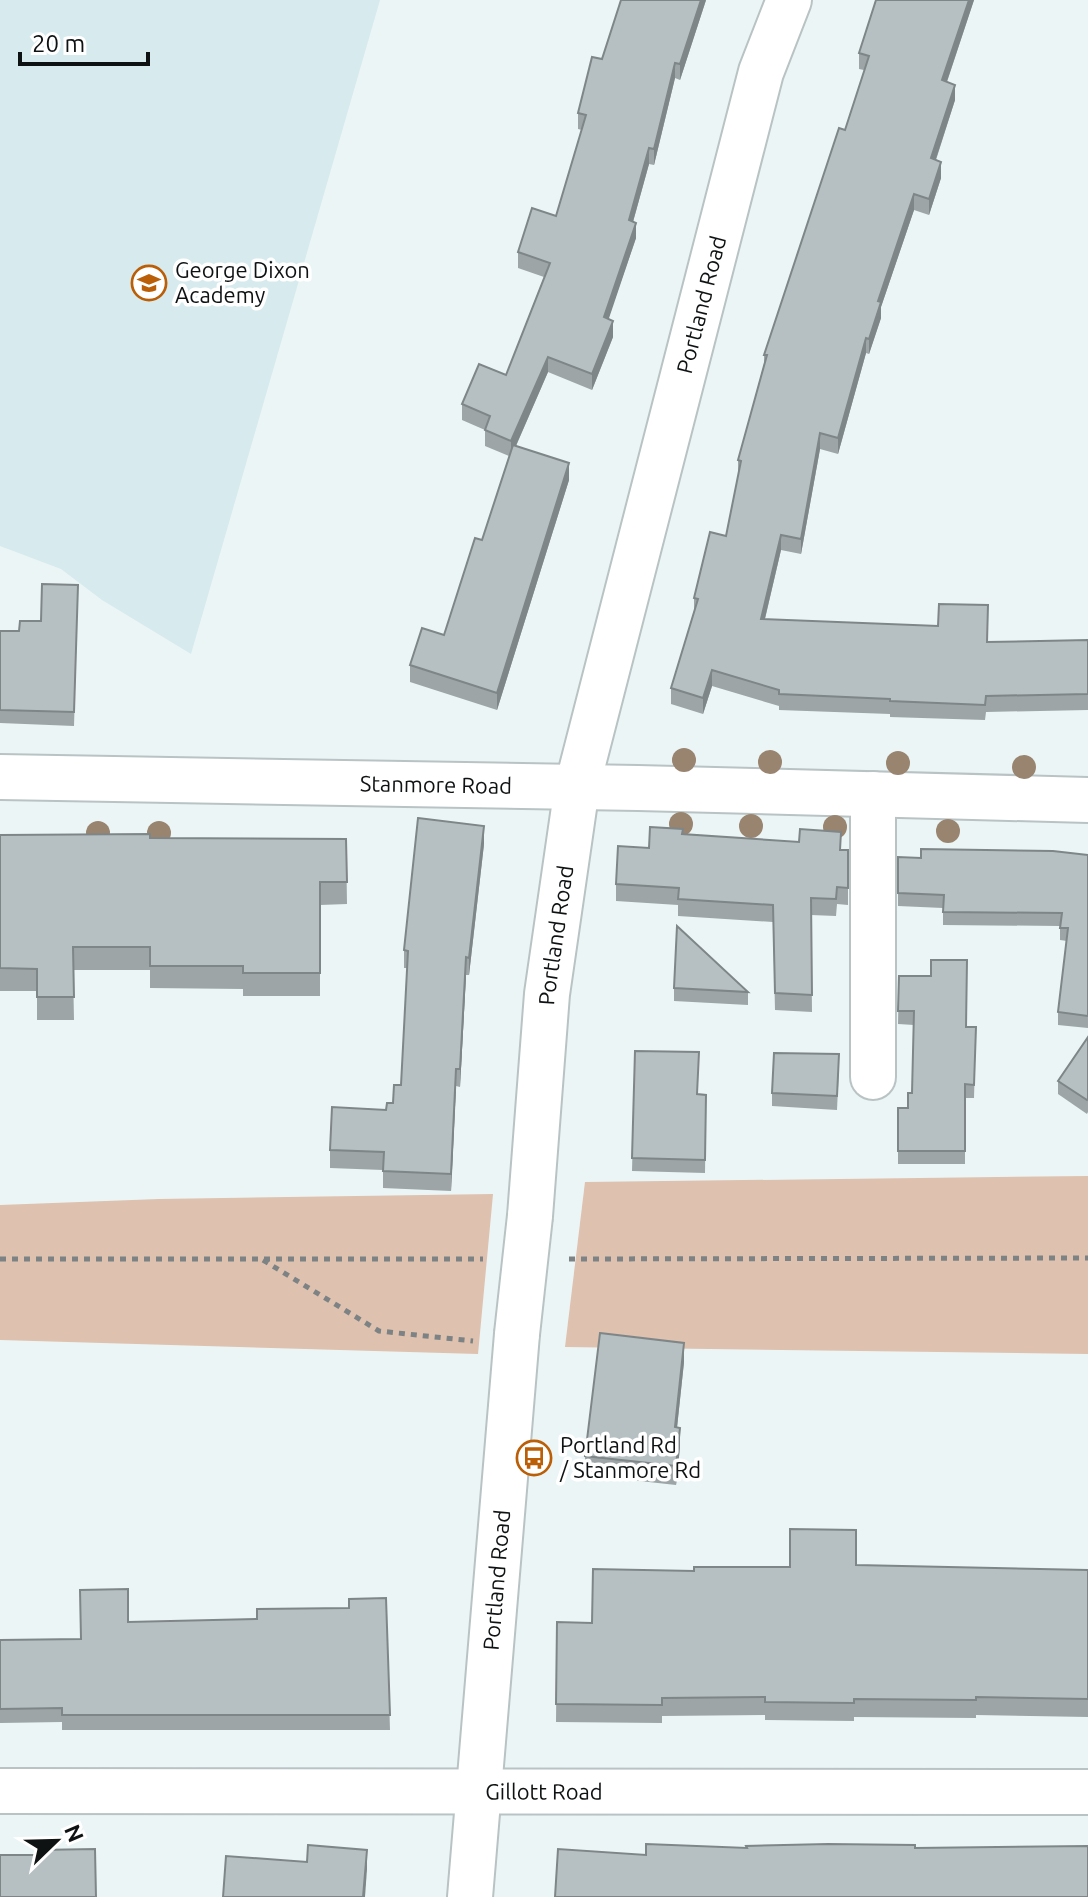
<svg xmlns="http://www.w3.org/2000/svg" width="1088" height="1897" viewBox="0 0 1088 1897" font-family="Ubuntu,sans-serif">
  <rect width="100%" height="100%" fill="#ebf5f6"/>
  <polygon fill="#d7eaed" points="0,0 380,0 191,654 102,600 61,569 0,546"/>
  <g fill="#dec1ae">
    <polygon points="1088,1176 1088,1354 565,1347 585,1182"/>
    <polygon points="493,1194 478,1354 0,1340 0,1205 159,1199"/>
  </g>
  <g fill="none" stroke-linecap="round" stroke-linejoin="round">
    <g stroke="#b9c3c4" stroke-width="48">
      <g id="minor">
        <path id="s1" d="M0,777L638,788L1088,800"/>
        <polyline points="873,1077 873,794"/>
        <path id="s2" d="M0,1791L1088,1792"/>
      </g>
    </g>
    <g stroke="#b9c3c4" stroke-width="48">
      <g id="major">
        <path id="s3" d="M530,1216L547,994L577,787L761,72L789,0"/>
        <path id="s4" d="M470,1897L517,1334"/>
      </g>
    </g>
    <g stroke="#7d8384" stroke-width="5" stroke-dasharray="6 6" stroke-linecap="butt">
      <polyline points="0,1259 483,1259"/>
      <polyline points="569,1259 1088,1258"/>
      <polyline points="263,1260 379,1331 473,1341"/>
    </g>
    <use href="#minor" stroke="#fff" stroke-width="44"/>
    <use href="#major" stroke="#fff" stroke-width="44"/>
    <g stroke="#b9c3c4" stroke-width="48" stroke-linecap="butt">
      <polyline id="major-bridge" points="517,1334 530,1216"/>
    </g>
    <use href="#major-bridge" stroke="#fff" stroke-width="44"/>
  </g>
  <g fill="#99846f">
    <circle cx="684" cy="760" r="12"/>
    <circle cx="770" cy="762" r="12"/>
    <circle cx="898" cy="763" r="12"/>
    <circle cx="1024" cy="767" r="12"/>
    <circle cx="681" cy="824" r="12"/>
    <circle cx="751" cy="826" r="12"/>
    <circle cx="835" cy="827" r="12"/>
    <circle cx="948" cy="831" r="12"/>
    <circle cx="98" cy="833" r="12"/>
    <circle cx="159" cy="833" r="12"/>
  </g>
  <g fill="#9da5a7">
    <polygon points="706,0 680,80 675,78 654,165 649,164 633,222 636,238 608,319 613,337 592,390 548,372 516,446 569,480 497,710 410,682 410,665 444,635 482,540 509,456 485,446 485,430 462,420 462,404 506,375 544,277 518,268 518,252 556,216 582,130 578,129 578,113 602,59"/>
    <polygon points="876,0 974,0 947,82 955,100 936,160 941,178 929,215 914,210 881,307 881,318 869,354 866,353 838,454 820,449 801,554 781,550 765,619 987,642 1088,640 1088,710 986,712 985,720 890,717 890,714 779,710 779,706 712,686 703,714 671,704 671,688 694,611 694,598 726,536 738,476 738,460 764,364 764,355 845,130 864,70 859,69 859,53"/>
    <polygon points="78,585 74,726 0,723 0,631 19,631 41,621"/>
    <polygon points="683,834 848,850 848,905 837,904 836,916 811,915 812,1012 775,1010 773,922 678,916 678,905 616,901 616,884 649,848"/>
    <polygon points="0,835 150,838 346,839 347,904 320,905 320,996 243,996 243,989 150,988 150,970 73,970 74,1020 37,1020 37,991 0,991"/>
    <polygon points="484,844 469,975 466,975 460,1087 456,1086 451,1191 383,1188 383,1170 330,1168 330,1150 386,1110 393,1103 401,1085 408,968 404,968 404,950"/>
    <polygon points="1088,855 1088,1028 1058,1025 1058,1012 1067,941 1060,940 1060,926 943,925 943,908 898,906 898,857 921,858"/>
    <polygon points="899,976 966,1027 976,1027 974,1098 965,1098 965,1164 898,1164 898,1108 908,1108 912,1093 914,1025 898,1024"/>
    <polygon points="674,988 748,992 748,1005 674,1001"/>
    <polygon points="1088,1037 1088,1112 1087,1114 1058,1094 1058,1081"/>
    <polygon points="635,1051 698,1094 706,1095 705,1173 632,1171"/>
    <polygon points="839,1067 837,1110 772,1106 772,1093"/>
    <polygon points="684,1362 677,1428 680,1447 676,1485 585,1475 585,1456"/>
    <polygon points="856,1565 1088,1570 1088,1717 976,1715 976,1718 854,1717 854,1721 765,1720 765,1715 662,1716 662,1723 556,1722 557,1622 592,1623 694,1571"/>
    <polygon points="386,1598 390,1730 62,1730 62,1722 0,1723 0,1640 80,1639 128,1622 257,1619 349,1608"/>
  </g>
  <g fill="#7f8688">
    <polygon points="701,0 706,0 680,80 680,64"/>
    <polygon points="969,0 974,0 942,96 942,80"/>
    <polygon points="675,63 675,78 654,165 654,149"/>
    <polygon points="955,85 955,100 931,174 931,158"/>
    <polygon points="649,148 649,164 629,236 629,220"/>
    <polygon points="941,162 941,178 929,215 929,199"/>
    <polygon points="914,194 914,210 881,307 881,318 869,354 869,339 878,301"/>
    <polygon points="636,223 636,238 604,333 604,317"/>
    <polygon points="613,321 613,337 592,390 592,374"/>
    <polygon points="866,338 866,353 838,454 838,438"/>
    <polygon points="548,357 548,372 511,457 511,441"/>
    <polygon points="820,433 820,449 801,554 801,539"/>
    <polygon points="569,463 569,480 497,710 497,693"/>
    <polygon points="781,535 781,550 761,635 761,619"/>
    <polygon points="712,670 712,686 703,714 703,698"/>
    <polygon points="484,826 484,844 469,975 469,958"/>
    <polygon points="466,957 466,975 460,1087 460,1069"/>
    <polygon points="456,1069 456,1086 451,1191 451,1174"/>
    <polygon points="684,1343 684,1362 675,1446 675,1427"/>
    <polygon points="680,1428 680,1447 676,1485 676,1466"/>
    <polygon points="367,1850 367,1869 365,1897 363,1897"/>
  </g>
  <g fill="#b6c0c2" stroke="#7f8688" stroke-width="2">
    <polygon points="621,0 701,0 680,64 675,63 654,149 649,148 629,220 636,223 604,317 613,321 592,374 548,357 511,441 485,430 490,416 462,404 479,364 506,375 550,263 518,252 532,208 556,216 586,115 578,113 592,57 602,59"/>
    <polygon points="876,0 969,0 942,80 955,85 931,158 941,162 929,199 914,194 878,301 881,302 869,339 866,338 838,438 820,433 801,539 781,535 761,619 938,626 939,604 988,605 987,642 1088,640 1088,694 986,696 985,705 890,701 890,699 779,694 779,690 712,670 703,698 671,688 698,599 694,598 710,532 726,536 741,461 738,460 767,355 764,355 839,128 845,130 869,56 859,53"/>
    <polygon points="513,445 569,463 497,693 410,665 422,628 444,635 475,538 482,540"/>
    <polygon points="42,584 78,585 74,712 0,710 0,631 19,631 20,621 41,621"/>
    <polygon points="418,818 484,826 469,958 466,957 460,1069 456,1069 451,1174 383,1171 384,1152 330,1150 332,1107 386,1110 387,1103 393,1103 394,1085 401,1085 408,951 404,950"/>
    <polygon points="650,827 683,829 682,834 799,842 800,829 841,832 840,850 848,850 848,888 837,887 836,899 811,898 812,995 775,993 773,905 678,899 679,888 616,884 618,846 649,848"/>
    <polygon points="150,834 150,838 346,839 347,882 320,882 320,973 243,973 243,966 150,966 150,947 73,947 74,997 37,997 37,969 0,968 0,835"/>
    <polygon points="921,849 1053,851 1088,855 1088,1016 1058,1012 1068,928 1060,928 1062,913 943,912 944,895 898,893 898,857 921,858"/>
    <polygon points="677,926 748,992 674,988"/>
    <polygon points="931,960 967,960 966,1027 976,1027 974,1085 965,1084 965,1151 898,1151 898,1108 908,1108 908,1093 912,1093 914,1011 898,1011 899,976 931,976"/>
    <polygon points="1088,1037 1088,1099 1087,1100 1058,1081"/>
    <polygon points="635,1051 699,1052 697,1094 706,1095 705,1160 632,1158"/>
    <polygon points="774,1053 839,1054 837,1096 772,1093"/>
    <polygon points="600,1333 684,1343 675,1427 680,1428 676,1466 585,1456"/>
    <polygon points="790,1529 856,1530 856,1565 1088,1570 1088,1699 976,1697 976,1700 854,1699 854,1703 765,1702 765,1697 662,1698 662,1705 556,1704 557,1622 592,1623 593,1569 694,1571 694,1567 790,1567"/>
    <polygon points="128,1589 128,1622 257,1619 257,1609 349,1608 349,1599 386,1598 390,1715 62,1715 62,1708 0,1709 0,1640 81,1639 80,1590"/>
    <polygon points="646,1844 747,1848 746,1846 828,1844 915,1845 915,1848 1088,1846 1088,1897 555,1897 558,1849 646,1855"/>
    <polygon points="308,1845 367,1850 363,1897 223,1897 226,1856 307,1862"/>
    <polygon points="95,1849 96,1897 0,1897 0,1855 38,1855 38,1850"/>
  </g>
  <defs>
    <g id="school-ring" transform="scale(1.8)"><circle r="9.5" fill="#fff" stroke="#ba5f07" stroke-width="1.5"/><path d="M0-5L7-2L0 1L-7-2ZM-4 1L0 2.5L4 1V4Q0 6-4 4Z" fill="#ba5f07"/></g>
    <g id="bus-ring" transform="scale(1.8)"><circle r="9.5" fill="#fff" stroke="#ba5f07" stroke-width="1.5"/><path d="M-5-6H5V4H4V6H2V4H-2V6H-4V4H-5ZM-3.5-4V0h7V-4ZM-3.5 1.2v1.5H-2V1.2ZM2 1.2v1.5H3.5V1.2Z" fill="#ba5f07"/></g>
  </defs>
  <g fill-rule="evenodd">
    <use href="#school-ring" x="149" y="283"/>
    <use href="#bus-ring" x="534" y="1458"/>
  </g>
  <g text-anchor="middle" stroke-width="7" stroke-linejoin="round" paint-order="stroke">
    <g font-size="22" fill="#0f1213" stroke="#fff" text-anchor="start">
      <text x="175" y="278">George Dixon<tspan x="175" dy="25">Academy</tspan></text>
      <text x="560" y="1453">Portland Rd<tspan x="560" dy="25">/ Stanmore Rd</tspan></text>
    </g>
    <g font-size="22" fill="#0f1213" stroke="#fff">
      <text dy="8" stroke="none"><textPath href="#s3" startOffset="930">Portland Road</textPath></text>
      <text dy="8" stroke="none"><textPath href="#s1" startOffset="436">Stanmore Road</textPath></text>
      <text dy="8" stroke="none"><textPath href="#s3" startOffset="282">Portland Road</textPath></text>
      <text dy="8" stroke="none"><textPath href="#s4" startOffset="318">Portland Road</textPath></text>
      <text dy="8" stroke="none"><textPath href="#s2" startOffset="544">Gillott Road</textPath></text>
    </g>
  </g>
  <g transform="translate(56 1841) rotate(67)" stroke="#ffffff" stroke-width="6" paint-order="stroke">
  <path d="M0-6L14 30L0 20L-14 30Z" fill="#0f1213"/>
  <text y="-12" font-size="22" font-weight="bold" text-anchor="middle" fill="#0f1213">N</text>
  </g>
  <path d="M20 52v12h128v-12" fill="none" stroke="#0f1213" stroke-width="4"/>
  <text x="32" y="52" font-size="24" fill="#0f1213" stroke="#ffffff" stroke-width="6" paint-order="stroke">20 m</text>
</svg>
